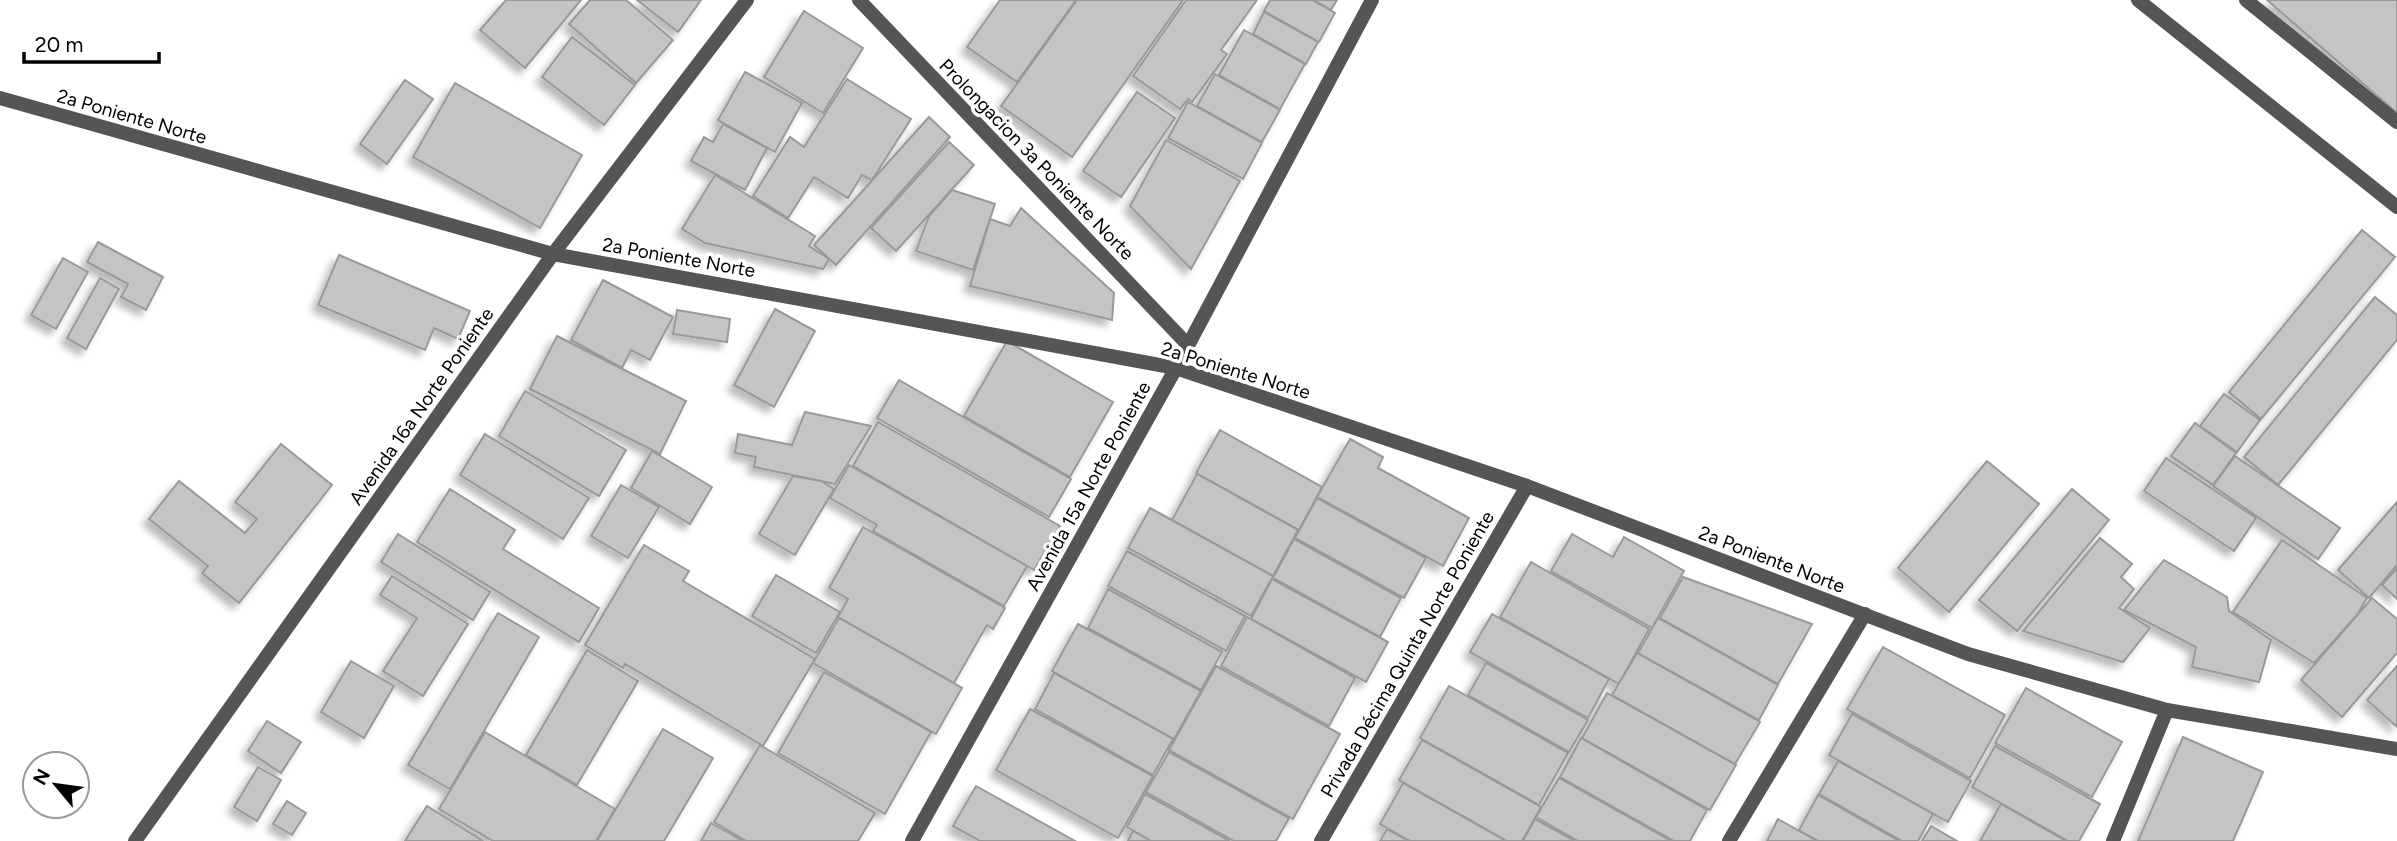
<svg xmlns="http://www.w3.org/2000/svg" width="2397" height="841" viewBox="0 0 2397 841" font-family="Figtree,sans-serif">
  <defs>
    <filter id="shadow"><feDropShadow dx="-6" dy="6" stdDeviation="3.5" flood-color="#0004"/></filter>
  </defs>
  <rect width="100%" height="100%" fill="#fff"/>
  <g fill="#c4c4c4" stroke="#999" stroke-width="2" filter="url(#shadow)">
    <polygon points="506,0 581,0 525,68 480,30"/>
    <polygon points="590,0 626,0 673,40 636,83 569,24"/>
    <polygon points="637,0 701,0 678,32"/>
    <polygon points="1000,0 1076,0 1017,82 967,47"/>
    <polygon points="1077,0 1183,0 1072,157 1001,106"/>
    <polygon points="1186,0 1257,0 1221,50 1227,54 1192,102 1188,99 1180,109 1133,76"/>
    <polygon points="1270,0 1312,0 1335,13 1319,42 1264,11"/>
    <polygon points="1314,0 1337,0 1331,10"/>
    <polygon points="2267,0 2397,0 2397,113"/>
    <polygon points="804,11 863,48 823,113 764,77"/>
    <polygon points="1264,12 1318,42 1306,64 1253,34"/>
    <polygon points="1244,30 1305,64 1280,109 1219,75"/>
    <polygon points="572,37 635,85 604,125 542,77"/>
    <polygon points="745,72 802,103 775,152 718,120"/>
    <polygon points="1215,74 1280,110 1262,142 1197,106"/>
    <polygon points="847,79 911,119 872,180 862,175 848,198 814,177 788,218 753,196 790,137 804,147"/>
    <polygon points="405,80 433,99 387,164 360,144"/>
    <polygon points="455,83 582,155 540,228 413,157"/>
    <polygon points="1137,92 1175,118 1121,197 1083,171"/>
    <polygon points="1188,102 1262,143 1243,179 1168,138"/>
    <polygon points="929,117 950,137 836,265 814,245"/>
    <polygon points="723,124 767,148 745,190 691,161 704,137 713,142"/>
    <polygon points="1166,140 1240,181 1191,269 1130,206"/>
    <polygon points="949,142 974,165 896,251 871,228"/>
    <polygon points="715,175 815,236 809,246 829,259 823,269 705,243 682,229"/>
    <polygon points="952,190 995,204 973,270 916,251 929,216"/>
    <polygon points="1021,208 1114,293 1112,320 970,286 990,219 1010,226"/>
    <polygon points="2362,230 2395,257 2261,419 2229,392"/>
    <polygon points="98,242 163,277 146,310 121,297 128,284 87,262"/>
    <polygon points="339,255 470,311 458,339 434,328 425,350 318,305"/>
    <polygon points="63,258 88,272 56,329 31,315"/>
    <polygon points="100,278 119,289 86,349 67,338"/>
    <polygon points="603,280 673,317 650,360 631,350 622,368 571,340"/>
    <polygon points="2375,297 2397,315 2397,340 2278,485 2244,457"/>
    <polygon points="775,309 815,331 774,407 734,385"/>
    <polygon points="677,310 730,319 727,342 673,334"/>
    <polygon points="557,336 686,401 660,454 530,389"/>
    <polygon points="1007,341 1113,402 1070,477 964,416"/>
    <polygon points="899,380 1071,479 1049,517 877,418"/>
    <polygon points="525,391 626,450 599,496 499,436"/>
    <polygon points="2224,394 2260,420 2237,452 2200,426"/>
    <polygon points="805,412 871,426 835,484 754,467 756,457 735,453 738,434 792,445"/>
    <polygon points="878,422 1060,526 1034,570 853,466"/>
    <polygon points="2195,423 2236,453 2213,485 2171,456"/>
    <polygon points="1220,430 1322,487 1299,530 1196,473"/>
    <polygon points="485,434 589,498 563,539 460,475"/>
    <polygon points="1350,439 1383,457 1378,468 1469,518 1443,566 1317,497"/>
    <polygon points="281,444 332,485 239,603 202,573 208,566 149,519 179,481 245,533 257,519 235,502"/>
    <polygon points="652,451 712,487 690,524 631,488"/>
    <polygon points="2235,456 2340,528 2318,559 2213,486"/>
    <polygon points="2166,458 2256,518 2234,551 2144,491"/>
    <polygon points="1987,461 2039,504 1949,612 1898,568"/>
    <polygon points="849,465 1027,566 1004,606 873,531 877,525 830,498"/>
    <polygon points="1197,474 1298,530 1273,576 1172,520"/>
    <polygon points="793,476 821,481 834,489 795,555 759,534"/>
    <polygon points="621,485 659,507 628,558 591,536"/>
    <polygon points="450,489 515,530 503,549 599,608 579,642 417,542"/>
    <polygon points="2072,489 2109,520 2017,631 1979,600"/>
    <polygon points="1317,498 1426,558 1404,598 1295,538"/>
    <polygon points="2397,502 2397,565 2369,598 2338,570"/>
    <polygon points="1150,508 1273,576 1251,616 1128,548"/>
    <polygon points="863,527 1005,608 993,629 987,625 954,683 838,617 848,599 829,588"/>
    <polygon points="398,534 490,592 473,620 381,562"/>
    <polygon points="1572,534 1613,557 1624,537 1684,571 1652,628 1551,571"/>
    <polygon points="2100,538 2132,564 2121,577 2134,589 2119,608 2150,628 2123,662 2023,631"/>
    <polygon points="1294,539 1401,598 1380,637 1273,578"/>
    <polygon points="2282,540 2367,598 2357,615 2314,663 2233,612"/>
    <polygon points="644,545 689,571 683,581 815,659 763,746 625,664 623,668 585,645"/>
    <polygon points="1127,551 1245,616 1226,651 1108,586"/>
    <polygon points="2164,560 2227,597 2229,611 2271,640 2259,682 2192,667 2196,647 2124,610"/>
    <polygon points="1531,562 1649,629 1619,684 1500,617"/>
    <polygon points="2397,568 2397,599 2382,585"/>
    <polygon points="776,575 840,612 816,653 752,616"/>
    <polygon points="392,576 468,624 423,696 383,671 417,618 380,595"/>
    <polygon points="1683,577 1812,624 1778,684 1660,618"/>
    <polygon points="1272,579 1388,642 1366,682 1251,619"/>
    <polygon points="1108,589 1222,652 1201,690 1088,628"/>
    <polygon points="2372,598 2397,619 2397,653 2342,717 2301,680"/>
    <polygon points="498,613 539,637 450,789 408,765"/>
    <polygon points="1492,614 1609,679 1588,718 1470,652"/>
    <polygon points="1247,617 1355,678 1329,726 1221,666"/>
    <polygon points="839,618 962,688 936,734 813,663"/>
    <polygon points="1658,618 1778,685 1759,720 1638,653"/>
    <polygon points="1078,624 1201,691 1174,739 1052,671"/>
    <polygon points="1883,647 2005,715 1970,778 1847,709"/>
    <polygon points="587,650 638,681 577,785 526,755"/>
    <polygon points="1637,653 1760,722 1735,764 1612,695"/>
    <polygon points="351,661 394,686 364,738 321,712"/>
    <polygon points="1486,663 1588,720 1569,752 1468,695"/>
    <polygon points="1216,666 1340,734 1293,819 1169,750"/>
    <polygon points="2397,666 2397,727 2367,700"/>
    <polygon points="824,672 931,732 885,814 778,753"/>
    <polygon points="1054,673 1173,739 1153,775 1035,709"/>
    <polygon points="1449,686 1568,753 1539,805 1420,738"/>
    <polygon points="2026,688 2122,742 2092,797 1995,743"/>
    <polygon points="1607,693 1736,765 1710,810 1582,738"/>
    <polygon points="1030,709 1153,776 1118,838 996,770"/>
    <polygon points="1852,714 1971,781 1948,822 1829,755"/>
    <polygon points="267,721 301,742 281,773 248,751"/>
    <polygon points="663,729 713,758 664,841 597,841"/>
    <polygon points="485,732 615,809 596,841 493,841 439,809"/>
    <polygon points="2183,737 2263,772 2233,841 2138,841"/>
    <polygon points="1581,738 1707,810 1690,841 1674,841 1560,777"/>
    <polygon points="1422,740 1541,807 1522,841 1507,841 1399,780"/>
    <polygon points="760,745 875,813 858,841 746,841 714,822"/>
    <polygon points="1995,746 2100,804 2079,841 2068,841 1972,787"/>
    <polygon points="1169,752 1289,818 1276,841 1234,841 1146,792"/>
    <polygon points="1838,761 1933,814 1918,841 1902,841 1819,794"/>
    <polygon points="258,767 281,780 257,821 234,807"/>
    <polygon points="1559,778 1671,841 1578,841 1536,817"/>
    <polygon points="1403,783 1506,841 1410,841 1380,824"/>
    <polygon points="976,786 1075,841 980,841 953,826"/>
    <polygon points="1145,794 1230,841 1151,841 1127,827"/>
    <polygon points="1818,795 1899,841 1818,841 1799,830"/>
    <polygon points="287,801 306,813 292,835 273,824"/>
    <polygon points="2001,804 2066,841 1980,841"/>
    <polygon points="427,806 483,841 405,841"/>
    <polygon points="1535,819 1575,841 1523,841"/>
    <polygon points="1778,819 1817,841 1767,841"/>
    <polygon points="711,823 743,841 701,841"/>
    <polygon points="1931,826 1957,841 1922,841"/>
    <polygon points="1387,829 1409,841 1380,841"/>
    <polygon points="1133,831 1151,841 1128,841"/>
  </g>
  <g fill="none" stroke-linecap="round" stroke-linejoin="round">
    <polyline stroke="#555" stroke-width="14" points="2246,0 2397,122"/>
    <g stroke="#555" stroke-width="14">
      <polyline points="859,0 1188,345"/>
      <polyline points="2138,0 2397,207"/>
      <polyline points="912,841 1176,368 1372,0"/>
      <polyline points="1321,841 1527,486"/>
      <polyline points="1729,841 1865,614"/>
      <polyline points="2113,841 2167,710"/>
    </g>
    <g stroke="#555" stroke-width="14">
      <polyline points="0,98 553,254 1176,368 1527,486 1968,654 2167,710 2397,749"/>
      <polyline points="135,841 553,254 747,0"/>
    </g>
  </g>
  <g text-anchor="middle" stroke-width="7" stroke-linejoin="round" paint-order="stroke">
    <g font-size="19" fill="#000" stroke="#fff">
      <text transform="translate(132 116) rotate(16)" y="7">2a Poniente Norte</text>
      <text transform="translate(1037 159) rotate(46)" y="7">Prolongacion 3a Poniente Norte</text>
      <text transform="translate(679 257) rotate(10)" y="7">2a Poniente Norte</text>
      <text transform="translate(1236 370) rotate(17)" y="7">2a Poniente Norte</text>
      <text transform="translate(421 406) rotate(-55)" y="7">Avenida 16a Norte Poniente</text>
      <text transform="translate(1088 486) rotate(-61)" y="7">Avenida 15a Norte Poniente</text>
      <text transform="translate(1772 559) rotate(21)" y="7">2a Poniente Norte</text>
      <text transform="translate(1407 654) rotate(-60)" y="7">Privada Décima Quinta Norte Poniente</text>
    </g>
  </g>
  <g transform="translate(56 785) rotate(299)"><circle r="33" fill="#ffffff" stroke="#999999" stroke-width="2"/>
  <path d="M0-5L12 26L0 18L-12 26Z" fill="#000000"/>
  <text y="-10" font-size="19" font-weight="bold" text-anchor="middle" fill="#000000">N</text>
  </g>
  <path d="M24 52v10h135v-10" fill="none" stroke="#000000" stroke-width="3.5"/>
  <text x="35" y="52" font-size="21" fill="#000000" stroke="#ffffff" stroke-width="5" paint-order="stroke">20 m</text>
</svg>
